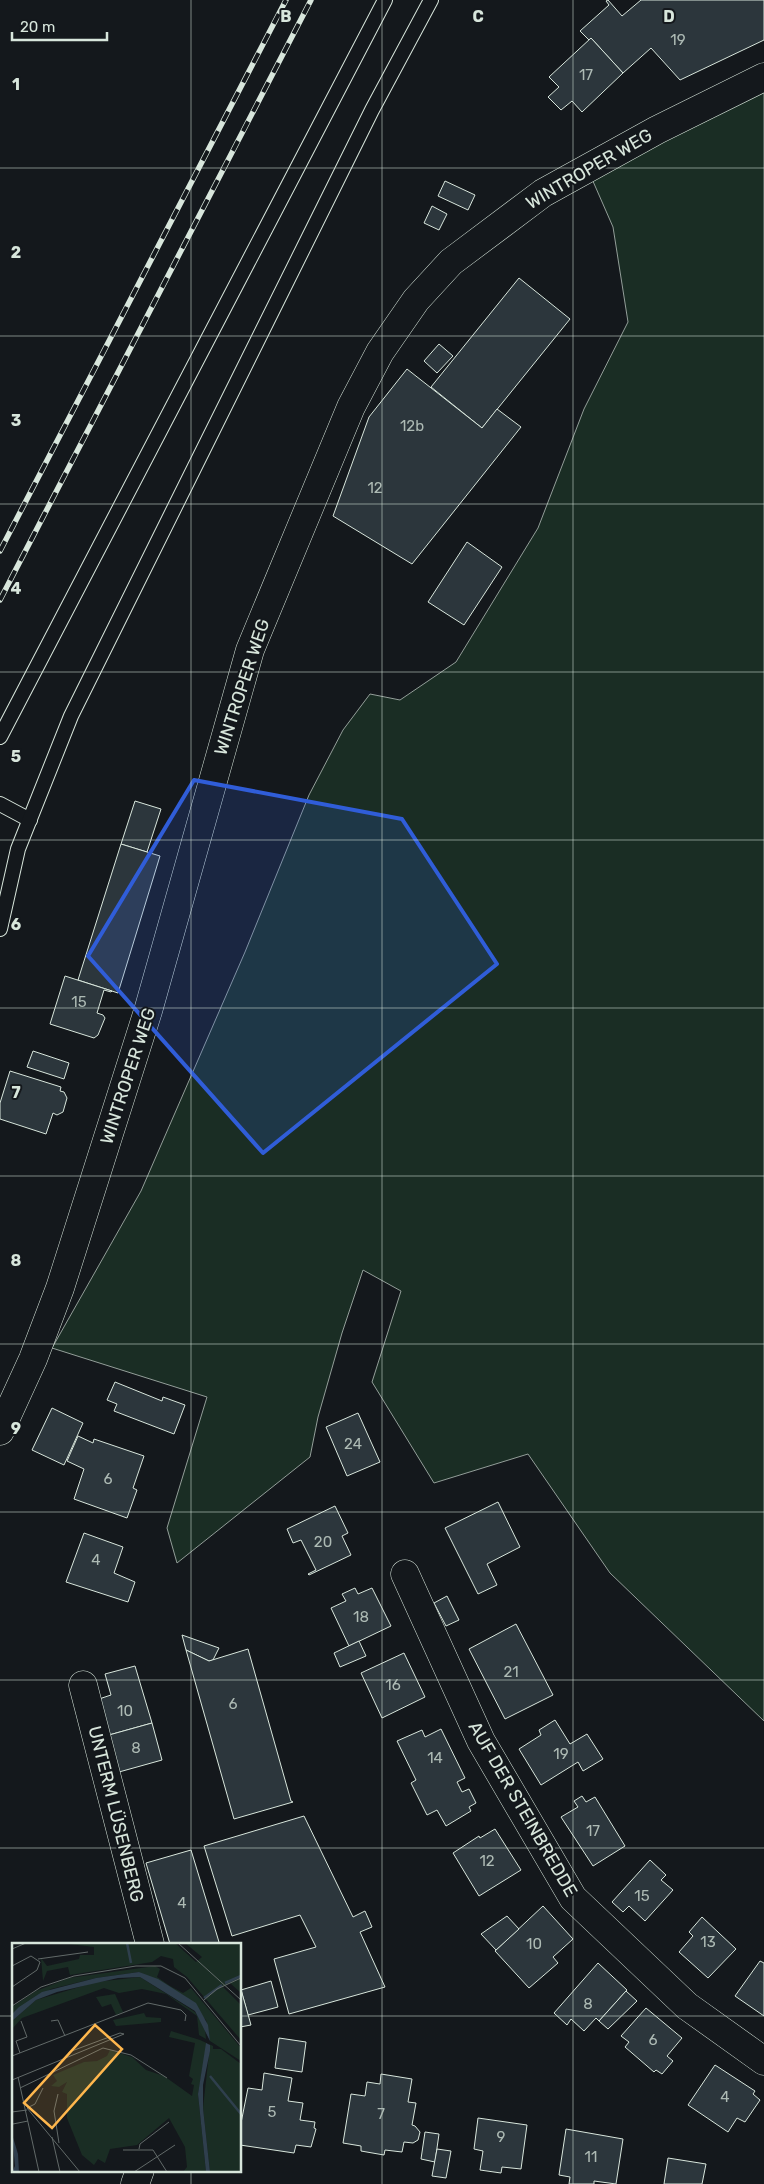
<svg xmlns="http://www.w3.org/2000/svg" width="764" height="2184" viewBox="0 0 764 2184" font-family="Rubik,sans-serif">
  <rect width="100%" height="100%" fill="#14181c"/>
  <polygon fill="#1a2d24" stroke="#939e99" points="764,88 764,1721 610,1573 528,1454 434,1483 372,1382 401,1291 363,1270 342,1333 318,1417 310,1457 177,1563 167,1528 207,1397 52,1348 141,1191 245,952 309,795 343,730 370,694 400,700 456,662 538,528 584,409 628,322 613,227 592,179"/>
  <g fill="#2c363c" stroke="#d8e6dc">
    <polygon points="608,0 622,16 641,0 764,0 764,40 680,80 651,48 623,73 591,38 589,40 580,31 609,5 606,1"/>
    <polygon points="591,38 623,73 582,112 572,101 561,110 548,97 559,87 549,77"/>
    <polygon points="445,181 475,195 468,210 438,196"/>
    <polygon points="432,206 447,214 439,230 424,223"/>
    <polygon points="519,278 570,319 482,428 431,387"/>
    <polygon points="439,344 453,356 437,373 424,361"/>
    <polygon points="407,369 482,428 497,409 521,427 412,564 333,516 369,417"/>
    <polygon points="467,542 502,567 464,625 428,602"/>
    <polygon points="135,801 161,809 147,852 121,844"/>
    <polygon points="121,844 160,856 118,993 78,980"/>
    <polygon points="65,976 112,991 111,992 104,990 97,1013 103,1015 105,1018 98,1035 94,1038 50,1024"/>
    <polygon points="33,1051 69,1063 64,1079 27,1067"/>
    <polygon points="10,1071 61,1087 60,1091 64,1092 67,1098 63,1112 57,1115 53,1113 46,1134 0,1119 0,1103"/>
    <polygon points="115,1382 162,1401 163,1397 185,1405 174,1434 114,1411 117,1404 107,1400"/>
    <polygon points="52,1408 83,1423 64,1465 32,1450"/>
    <polygon points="358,1413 380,1462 347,1476 326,1427"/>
    <polygon points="78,1436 93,1443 94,1439 144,1456 133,1488 137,1490 127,1518 74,1499 84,1469 67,1461"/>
    <polygon points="498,1502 520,1547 487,1564 497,1585 478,1594 445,1528"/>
    <polygon points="335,1506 348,1533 342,1536 351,1555 309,1575 308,1574 316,1570 301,1540 293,1543 287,1529"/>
    <polygon points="84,1533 123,1547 114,1573 135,1582 128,1602 66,1582"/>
    <polygon points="355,1588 358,1594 372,1588 391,1626 349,1646 331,1608 346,1601 342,1594"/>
    <polygon points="447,1596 459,1620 446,1626 434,1603"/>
    <polygon points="516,1624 553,1695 505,1719 469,1649"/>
    <polygon points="182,1635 219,1648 213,1660 209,1661 186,1650"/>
    <polygon points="359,1641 366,1656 340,1667 334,1653"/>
    <polygon points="248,1649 291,1801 293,1802 234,1819 186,1650 209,1661"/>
    <polygon points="404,1653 425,1697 382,1718 361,1673"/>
    <polygon points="135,1666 152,1723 109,1735 99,1699 111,1695 105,1674"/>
    <polygon points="555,1720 570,1744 587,1734 603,1759 583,1771 578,1762 541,1785 519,1749 541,1735 539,1730"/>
    <polygon points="152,1723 162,1760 119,1772 109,1735"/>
    <polygon points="441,1729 465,1778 457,1782 462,1792 469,1789 476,1803 469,1807 471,1811 446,1826 437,1810 427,1815 411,1783 416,1780 397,1741 422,1730 425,1737"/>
    <polygon points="582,1796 586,1802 595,1797 625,1846 593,1866 561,1817 578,1807 574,1801"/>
    <polygon points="304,1816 353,1917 365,1911 372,1927 360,1932 385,1987 289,2014 274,1959 316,1947 300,1915 232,1936 204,1846"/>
    <polygon points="495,1829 521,1870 479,1896 453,1853 479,1836 480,1838"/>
    <polygon points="191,1850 219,1942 213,1944 170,1944 146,1863"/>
    <polygon points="650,1860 666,1875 661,1880 673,1890 645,1921 629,1906 623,1912 612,1902"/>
    <polygon points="543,1906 573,1939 553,1957 558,1963 529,1988 495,1951"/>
    <polygon points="507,1916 519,1929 496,1950 481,1934"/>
    <polygon points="702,1917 736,1949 708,1978 679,1952 693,1936 689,1932"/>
    <polygon points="760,1961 764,1963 764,2016 735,1996"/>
    <polygon points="598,1963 627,1990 599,2021 596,2018 584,2031 571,2019 567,2025 554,2013"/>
    <polygon points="271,1981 278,2007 248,2015 241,1990"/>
    <polygon points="240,1986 251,2025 240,2027"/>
    <polygon points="626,1991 637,2001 608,2029 599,2021"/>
    <polygon points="646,2008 682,2038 667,2056 673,2061 662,2074 656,2070 654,2072 625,2047 629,2042 621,2036"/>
    <polygon points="279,2038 306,2042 302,2072 275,2068"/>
    <polygon points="715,2065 755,2091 753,2094 760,2100 745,2122 737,2118 728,2132 688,2105"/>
    <polygon points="264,2073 292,2078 288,2101 303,2103 300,2120 315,2122 314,2128 316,2129 311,2147 296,2145 294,2153 240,2145 240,2128 248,2088 262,2090"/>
    <polygon points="381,2074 412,2079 408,2102 416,2103 412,2125 415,2126 420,2132 418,2140 413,2143 404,2142 402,2152 385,2150 384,2155 361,2151 361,2146 343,2143 351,2094 365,2096 367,2082 380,2084"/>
    <polygon points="478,2118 527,2125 521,2169 502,2167 501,2173 480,2170 483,2151 474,2149"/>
    <polygon points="566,2129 623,2139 616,2184 594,2181 594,2184 569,2184 570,2177 559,2175"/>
    <polygon points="425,2132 439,2134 435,2162 421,2159"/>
    <polygon points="437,2149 451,2151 446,2178 432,2176"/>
    <polygon points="668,2158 706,2164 702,2184 664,2184"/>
  </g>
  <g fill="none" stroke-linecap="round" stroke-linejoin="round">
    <g stroke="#d8e6dc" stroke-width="16">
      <g id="lane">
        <polyline points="0,737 385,0"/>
        <polyline points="0,804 30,820"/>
        <polyline points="0,929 18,849 71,716 372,110 431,0"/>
      </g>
    </g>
    <g stroke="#d8e6dc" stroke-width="29">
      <g id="street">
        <polyline points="0,1431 33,1359 60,1288 148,1011 250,650 351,407 380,352 416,300 451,262 543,193 657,130 764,77"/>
        <polyline points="405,1574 481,1741 573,1898 687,2006 764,2061"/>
        <polyline points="83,1685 150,1944"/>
        <polyline points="135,2184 140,2170"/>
      </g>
    </g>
    <use href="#lane" stroke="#14181c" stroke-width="14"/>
    <use href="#street" stroke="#14181c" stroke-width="28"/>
    <g stroke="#d8e6dc" stroke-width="5.5">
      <g id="rail">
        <polyline points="0,551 286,0"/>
        <polyline points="0,600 311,0"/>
      </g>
    </g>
    <use href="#rail" stroke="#14181c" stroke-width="4" stroke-dasharray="11" stroke-linecap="butt"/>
  </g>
  <path fill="#305dd8" fill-opacity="0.2" stroke="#305dd8" stroke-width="4" stroke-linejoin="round" d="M194,780L402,819L497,964L263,1153L88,956Z"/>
  <path fill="none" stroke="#d8e6dc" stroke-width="1" stroke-opacity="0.55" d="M191,0V1944M382,0V2184M573,0V2184M0,168H764M0,336H764M0,504H764M0,672H764M0,840H764M0,1008H764M0,1176H764M0,1344H764M0,1512H764M0,1680H764M0,1848H764M0,2016H14M240,2016H764M191,2170V2184"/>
  <g text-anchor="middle" stroke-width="4" stroke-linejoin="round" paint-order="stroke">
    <g font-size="15" fill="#adbab4">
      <text x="678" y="45">19</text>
      <text x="586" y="80">17</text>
      <text x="412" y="431">12b</text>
      <text x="375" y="493">12</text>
      <text x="79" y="1007">15</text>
      <text x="353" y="1449">24</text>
      <text x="108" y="1484">6</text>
      <text x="323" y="1547">20</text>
      <text x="96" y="1565">4</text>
      <text x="361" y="1622">18</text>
      <text x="511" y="1677">21</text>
      <text x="393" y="1690">16</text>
      <text x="233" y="1709">6</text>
      <text x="125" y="1716">10</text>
      <text x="136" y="1753">8</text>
      <text x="561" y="1759">19</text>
      <text x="435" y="1763">14</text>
      <text x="593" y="1836">17</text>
      <text x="487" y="1866">12</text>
      <text x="642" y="1901">15</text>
      <text x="182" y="1908">4</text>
      <text x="708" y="1947">13</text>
      <text x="534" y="1949">10</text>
      <text x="588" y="2009">8</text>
      <text x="653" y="2045">6</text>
      <text x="725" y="2102">4</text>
      <text x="272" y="2117">5</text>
      <text x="381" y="2119">7</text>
      <text x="501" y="2142">9</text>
      <text x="591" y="2162">11</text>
    </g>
    <g font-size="18" fill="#d8e6dc" stroke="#14181c">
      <text transform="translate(589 169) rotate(-30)" y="6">WINTROPER WEG</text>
      <text transform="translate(242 687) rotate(-72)" y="6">WINTROPER WEG</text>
      <text transform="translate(128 1076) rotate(-72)" y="6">WINTROPER WEG</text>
      <text transform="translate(523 1809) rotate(60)" y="6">AUF DER STEINBREDDE</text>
      <text transform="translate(116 1814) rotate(76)" y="6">UNTERM LÜSENBERG</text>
    </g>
  </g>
  <g transform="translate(12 1943)">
    <rect width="229" height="229" fill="#14181c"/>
    <path d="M49,0H163L184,19L190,14L173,0H229V50L218,40L211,44L229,62V97L175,34L162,24L161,16L149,13L140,19L58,32L56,24L35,28L31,38L29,15L35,23L67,16L68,12H82V4ZM143,23L148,26L145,34L158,43L171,50L179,45L229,105V118L198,98L194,77L157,44L127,29L84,35L39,46L0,71V64L24,48L57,35ZM128,34L183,69L193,85L194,96L187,92L185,73L154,51L130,46L107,50L92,45L10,75L0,86V78L24,57L84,39ZM103,51L111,69L104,72L99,61L90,64L84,54ZM132,70L134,74L149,75V79L104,83L101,77ZM159,88L188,97L201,103V106H209L229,121V229H198L191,165L198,102L195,100L186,151L194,229H171L175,224L173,204L157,175L125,202L98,206L93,220L86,216L82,222L70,212L55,175V151L50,149L55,139L47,144L39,143L45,138L41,132L72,119L85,118L95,113L98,107L120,114L134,127L152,133L180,153L182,142L179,141L181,136L177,133L183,100L157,94Z" fill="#1a2d24"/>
    <path d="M127,29L146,36L184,60L196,82L198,98L183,68L128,34L106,35L45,49L24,57L0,78V71L7,64L30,49L84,35ZM194,100L198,102V108L191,142V165L198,229H194L186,151ZM0,191L6,211L7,229H0L3,223Z" fill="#2f3f4d"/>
    <path fill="none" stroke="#2f3f4d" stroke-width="2.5" d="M115,0L119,20M213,40L229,33M192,55L210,42M198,133L229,171"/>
    <path fill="none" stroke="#626a69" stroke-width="1" d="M166,0L229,57M0,6L14,0M26,16L76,9M0,23L19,13L28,19L25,27L0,44M192,57L205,46L229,35M0,63L29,44L62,33L124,23H149L173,35L229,103M39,78L46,77L53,93M8,110L4,98L15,94L9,78M57,112V109L108,90L112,91M0,113L136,60L169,67L174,72L173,78M6,134L27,229M0,137L112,91M8,145L91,105L119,112L155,135M46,151L42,168L47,200M15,165L68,229M15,165L23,161L31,145M0,169L15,167M1,181L16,178M40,194L48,229M127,206L128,201L157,179M111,207H141L155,229M122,229L163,202"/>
    <path fill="#ffb74d" fill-opacity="0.15" stroke="#ffb74d" stroke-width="2.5" d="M83,82L110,106L40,185L12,160Z"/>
    <rect width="229" height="229" fill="none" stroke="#d8e6dc" stroke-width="2.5"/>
  </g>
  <g font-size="16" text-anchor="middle" font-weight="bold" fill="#d8e6dc" stroke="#14181c" stroke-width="4" stroke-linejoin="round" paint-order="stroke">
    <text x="286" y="22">B</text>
    <text x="478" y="22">C</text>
    <text x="669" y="22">D</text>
    <text x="16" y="90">1</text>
    <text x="16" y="258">2</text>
    <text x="16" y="426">3</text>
    <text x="16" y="594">4</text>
    <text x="16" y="762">5</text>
    <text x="16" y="930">6</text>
    <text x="16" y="1098">7</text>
    <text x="16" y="1266">8</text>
    <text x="16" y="1434">9</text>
  </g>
  <path d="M12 32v8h95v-8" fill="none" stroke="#d8e6dc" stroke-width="2.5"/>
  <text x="20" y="32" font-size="15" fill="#d8e6dc" stroke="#14181c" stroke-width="4" paint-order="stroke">20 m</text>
</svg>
